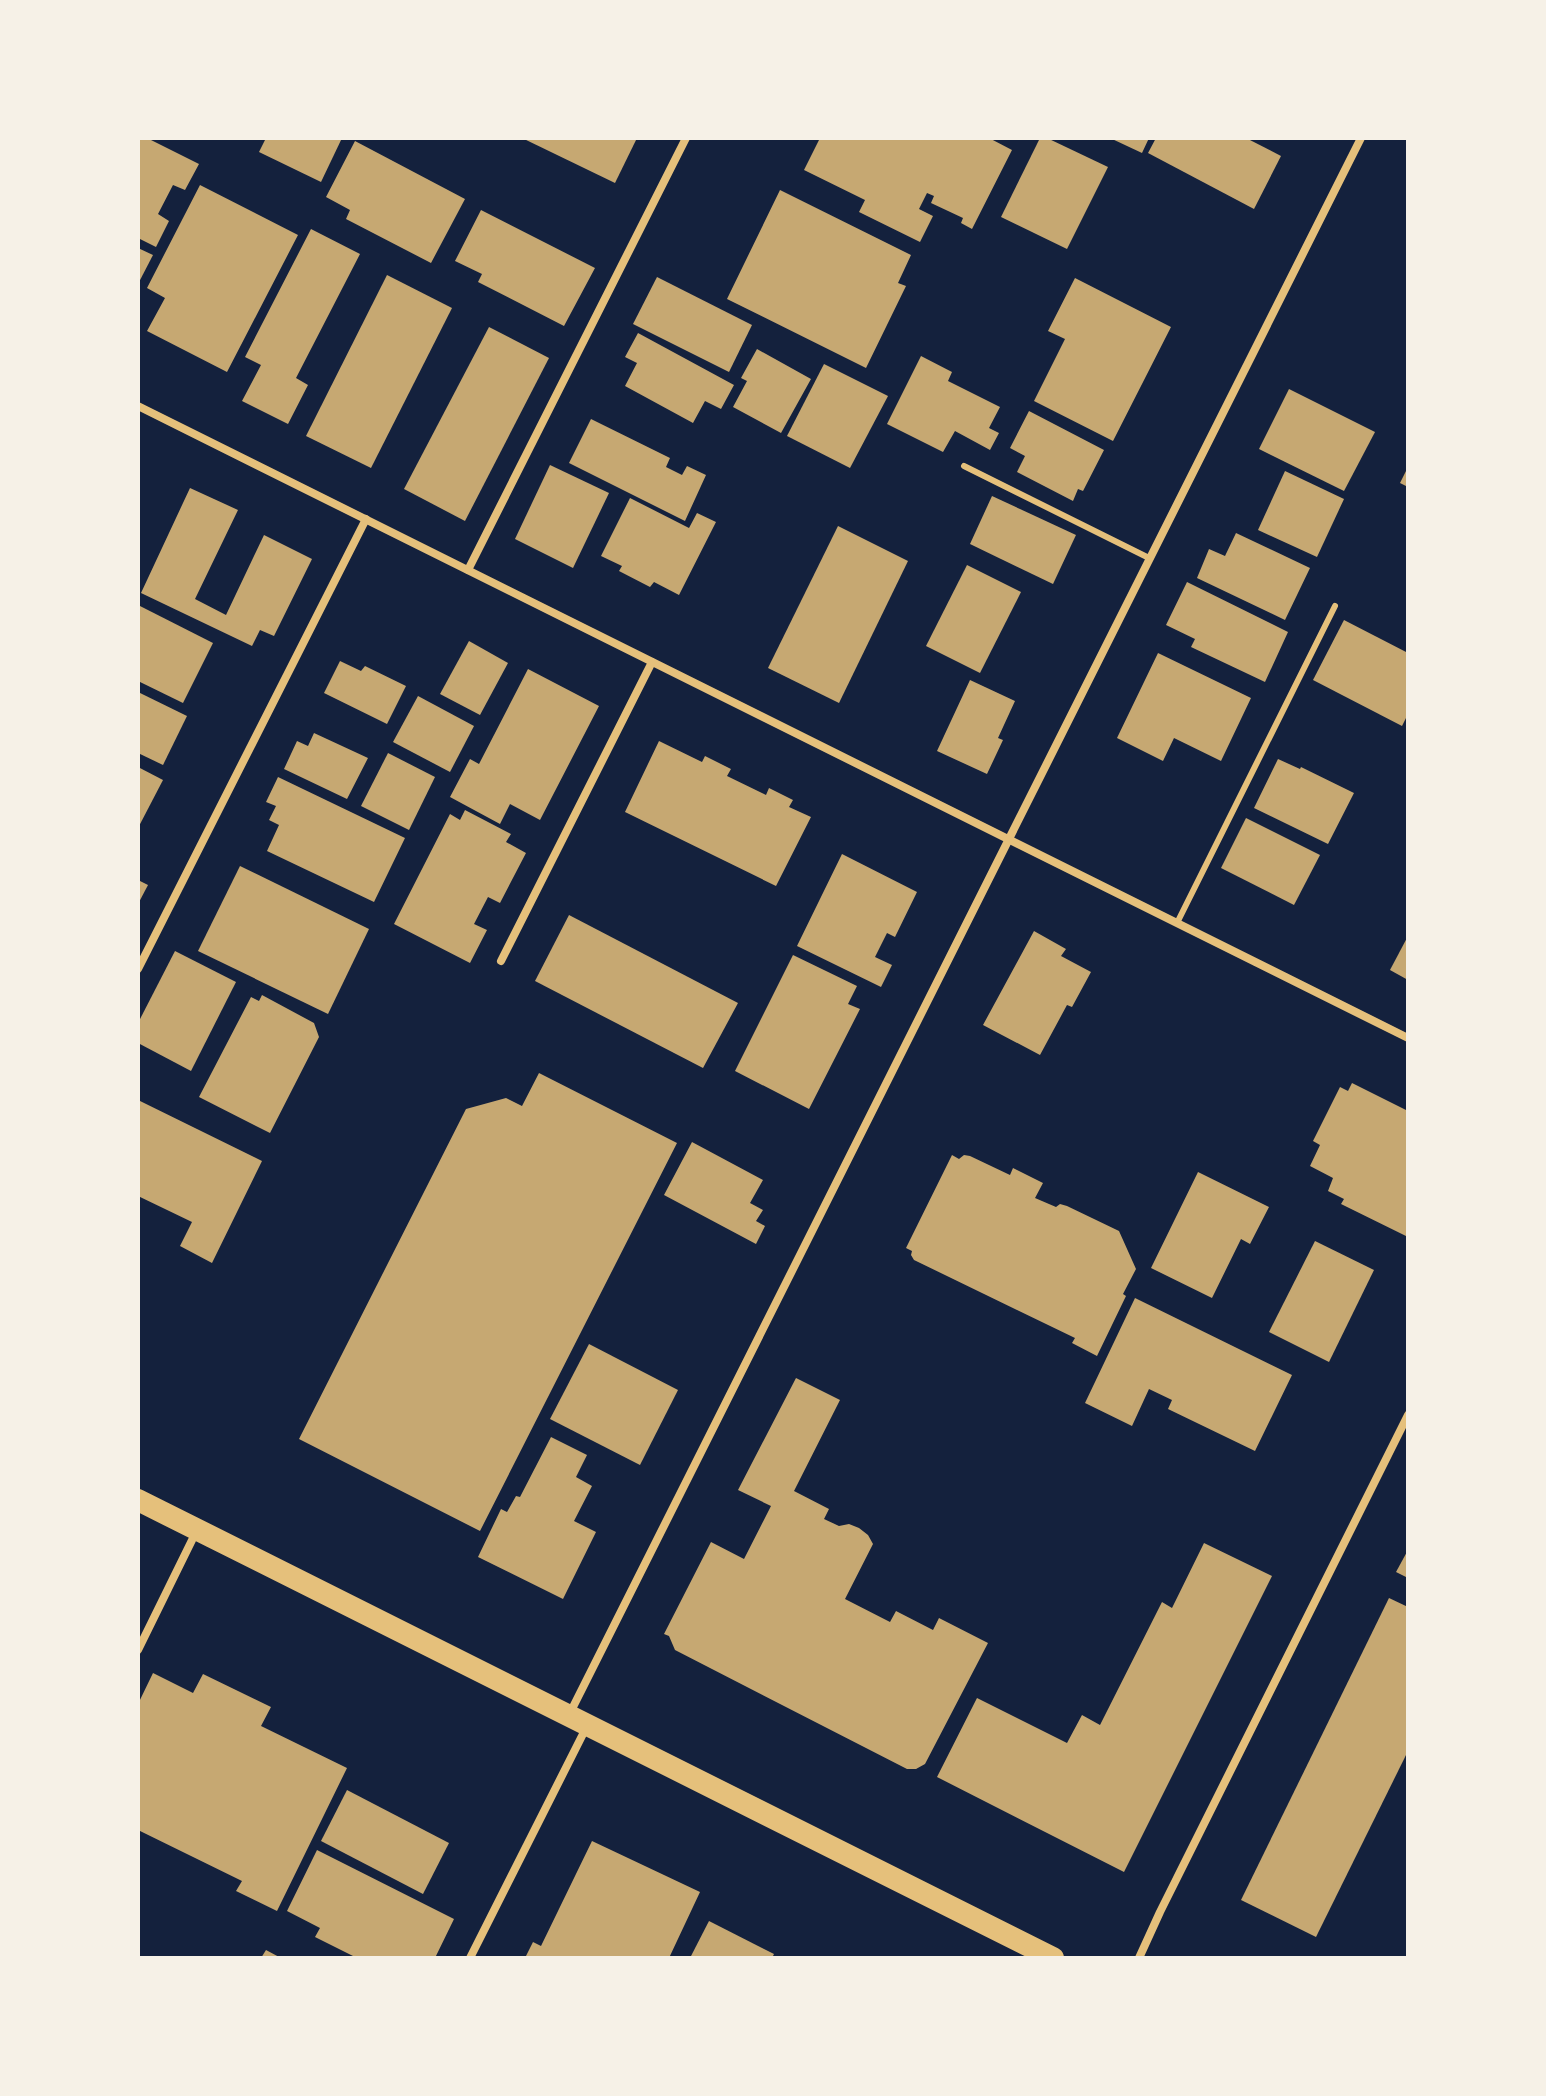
<svg xmlns="http://www.w3.org/2000/svg" width="1546" height="2096" viewBox="0 0 1546 2096" font-family="Spectral,serif">
  <rect width="100%" height="100%" fill="#14213d"/>
  <g fill="#c6a872">
    <polygon points="138,138 147,138 199,164 185,190 173,185 158,214 169,221 156,247 138,238"/>
    <polygon points="266,138 342,138 321,182 259,152"/>
    <polygon points="522,138 637,138 615,183"/>
    <polygon points="820,138 989,138 1012,150 972,229 961,223 963,218 931,203 934,196 927,193 919,209 933,216 920,242 859,212 865,200 804,170"/>
    <polygon points="1040,138 1047,138 1108,167 1067,249 1001,217"/>
    <polygon points="1110,138 1149,138 1142,153"/>
    <polygon points="1156,138 1246,138 1281,156 1254,209 1148,153"/>
    <polygon points="355,141 465,199 431,263 346,219 350,210 326,197"/>
    <polygon points="200,185 298,235 227,372 147,331 165,298 147,288"/>
    <polygon points="780,190 911,255 898,283 906,286 866,368 727,299"/>
    <polygon points="481,210 595,268 564,326 478,282 482,274 455,261"/>
    <polygon points="311,229 360,254 296,378 308,385 288,424 242,401 261,365 245,357"/>
    <polygon points="138,248 153,255 138,284"/>
    <polygon points="387,275 452,308 371,468 306,436"/>
    <polygon points="657,277 752,325 729,372 633,324"/>
    <polygon points="1075,278 1171,327 1113,441 1034,401 1065,339 1048,331"/>
    <polygon points="489,327 549,358 465,521 404,489"/>
    <polygon points="638,333 734,385 721,409 705,401 693,423 625,386 637,363 625,357"/>
    <polygon points="757,349 811,379 781,433 733,407 747,381 741,378"/>
    <polygon points="921,356 952,372 948,381 1000,407 989,428 999,433 990,450 955,431 943,452 887,424"/>
    <polygon points="824,364 888,396 850,468 787,436"/>
    <polygon points="1289,389 1375,432 1344,491 1259,449"/>
    <polygon points="1029,411 1104,450 1083,491 1078,489 1073,501 1017,472 1025,456 1010,448"/>
    <polygon points="591,419 670,458 666,467 682,475 687,466 706,475 685,521 569,463"/>
    <polygon points="550,465 609,493 573,568 515,539"/>
    <polygon points="1408,467 1408,487 1400,483"/>
    <polygon points="1285,471 1344,499 1317,557 1258,530"/>
    <polygon points="190,488 238,510 195,599 226,615 264,535 312,559 274,636 260,630 252,646 141,593"/>
    <polygon points="992,496 1076,535 1053,584 970,544"/>
    <polygon points="630,498 689,528 697,513 716,522 679,595 654,582 650,587 619,571 622,566 601,556"/>
    <polygon points="838,526 908,561 839,703 768,668"/>
    <polygon points="1236,533 1310,568 1285,620 1197,578 1209,549 1225,556"/>
    <polygon points="967,565 1021,592 980,673 926,646"/>
    <polygon points="1187,582 1288,632 1265,682 1191,647 1195,639 1166,625"/>
    <polygon points="138,605 213,643 183,703 138,681"/>
    <polygon points="1344,620 1408,653 1408,714 1402,726 1313,680"/>
    <polygon points="469,641 508,663 480,715 440,694"/>
    <polygon points="1158,653 1251,698 1221,761 1174,738 1163,761 1117,738"/>
    <polygon points="340,661 361,671 365,666 406,686 387,724 324,693"/>
    <polygon points="528,669 599,706 540,820 510,804 500,824 450,797 470,759 479,764"/>
    <polygon points="970,680 1015,701 998,738 1003,740 987,774 937,751"/>
    <polygon points="138,692 187,716 163,765 138,753"/>
    <polygon points="418,696 474,726 450,772 393,742"/>
    <polygon points="314,733 368,758 347,799 284,769 297,741 308,746"/>
    <polygon points="659,741 702,762 705,756 731,769 727,776 766,795 769,788 793,800 789,807 811,817 776,886 625,812"/>
    <polygon points="388,753 435,777 409,830 361,806"/>
    <polygon points="1278,759 1300,769 1301,767 1354,793 1328,844 1254,808"/>
    <polygon points="138,767 163,780 138,828"/>
    <polygon points="278,777 405,838 374,902 267,851 279,825 269,820 276,806 266,802"/>
    <polygon points="465,810 511,834 506,842 526,853 500,903 488,897 474,924 487,930 470,963 394,924 450,814 460,820"/>
    <polygon points="1246,818 1320,855 1294,905 1221,868"/>
    <polygon points="842,854 917,892 895,937 887,933 875,957 892,965 881,987 797,946"/>
    <polygon points="240,866 369,929 328,1014 198,951"/>
    <polygon points="138,880 148,885 138,904"/>
    <polygon points="569,915 738,1003 703,1068 535,981"/>
    <polygon points="1034,931 1066,949 1061,956 1091,972 1072,1007 1067,1005 1040,1055 983,1025"/>
    <polygon points="1408,936 1408,980 1390,970"/>
    <polygon points="175,951 236,982 191,1071 138,1043 138,1023"/>
    <polygon points="793,955 857,986 848,1004 860,1009 809,1109 735,1071"/>
    <polygon points="262,995 314,1023 319,1037 270,1133 199,1097 251,997 259,1001"/>
    <polygon points="539,1073 677,1143 480,1531 299,1439 466,1109 506,1098 522,1106"/>
    <polygon points="1352,1083 1408,1111 1408,1237 1341,1204 1344,1199 1328,1191 1333,1178 1310,1166 1320,1145 1313,1141 1340,1087 1348,1091"/>
    <polygon points="138,1100 262,1161 212,1263 180,1246 192,1222 138,1196"/>
    <polygon points="692,1142 763,1180 750,1203 763,1210 756,1221 765,1226 756,1244 664,1195"/>
    <polygon points="952,1155 959,1159 964,1155 970,1156 1010,1175 1013,1168 1043,1183 1035,1198 1056,1207 1060,1204 1067,1206 1119,1231 1136,1269 1123,1294 1126,1296 1097,1356 1072,1343 1075,1338 914,1260 911,1255 912,1251 906,1248"/>
    <polygon points="1198,1172 1269,1207 1250,1244 1241,1239 1212,1298 1151,1268"/>
    <polygon points="1315,1241 1374,1270 1329,1362 1269,1332"/>
    <polygon points="1135,1298 1292,1375 1255,1451 1168,1409 1172,1400 1149,1389 1132,1426 1085,1403"/>
    <polygon points="589,1344 678,1390 640,1465 550,1419"/>
    <polygon points="796,1378 840,1400 794,1491 829,1509 824,1519 839,1526 849,1524 859,1528 868,1535 873,1544 845,1599 890,1622 896,1611 933,1630 939,1618 988,1643 925,1764 916,1769 907,1769 675,1650 669,1636 664,1634 711,1542 744,1559 771,1506 738,1490"/>
    <polygon points="551,1437 587,1455 576,1477 592,1486 574,1521 596,1532 563,1599 478,1557 501,1509 507,1512 516,1496 520,1497"/>
    <polygon points="1204,1543 1272,1576 1124,1872 937,1777 977,1698 1067,1743 1082,1715 1100,1725 1162,1602 1172,1608"/>
    <polygon points="1408,1550 1408,1578 1396,1572"/>
    <polygon points="1389,1598 1408,1607 1408,1751 1316,1937 1241,1900"/>
    <polygon points="153,1673 193,1693 203,1674 271,1707 261,1726 347,1768 277,1911 236,1891 242,1881 138,1830 138,1704"/>
    <polygon points="347,1790 449,1843 423,1894 321,1841"/>
    <polygon points="592,1841 700,1892 669,1958 525,1958 533,1942 541,1946"/>
    <polygon points="317,1850 454,1919 435,1958 357,1958 315,1937 320,1928 287,1911"/>
    <polygon points="709,1921 774,1954 772,1958 690,1958"/>
    <polygon points="266,1950 281,1958 261,1958"/>
  </g>
  <g fill="none" stroke-linecap="round" stroke-linejoin="round">
    <g stroke="#e5c07b" stroke-width="6">
      <polyline points="964,466 1149,558"/>
      <polyline points="1177,923 1335,606"/>
    </g>
    <g stroke="#e5c07b" stroke-width="8">
      <polyline points="138,406 1408,1038"/>
      <polyline points="468,570 686,138"/>
      <polyline points="501,961 652,662"/>
      <polyline points="138,969 366,519"/>
      <polyline points="138,1650 196,1532"/>
      <polyline points="569,1715 1361,138"/>
      <polyline points="470,1958 587,1726"/>
      <polyline points="1139,1958 1160,1912 1408,1415"/>
    </g>
    <polyline stroke="#e5c07b" stroke-width="22" points="138,1500 1053,1958"/>
  </g>
  <rect width="1546" height="2096" fill="none" stroke="#f6f1e7" stroke-width="280"/>
</svg>
